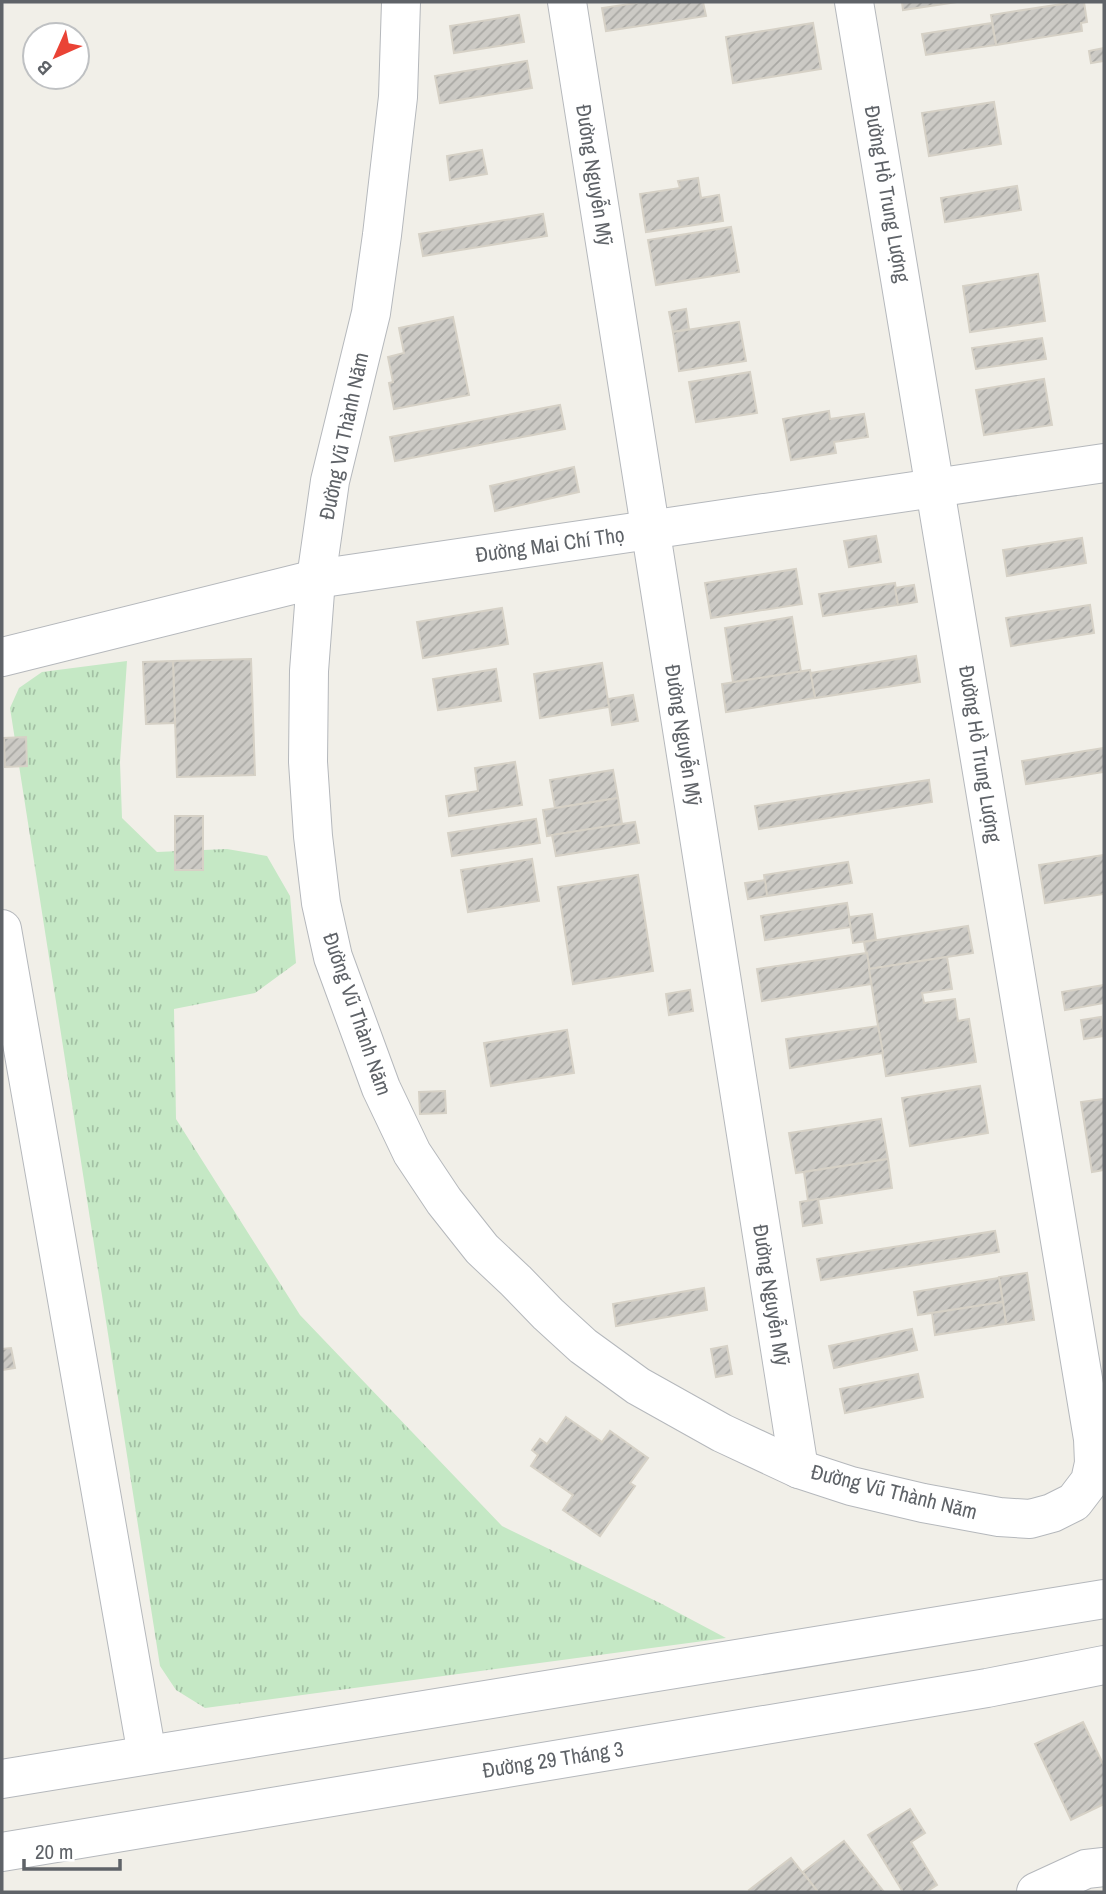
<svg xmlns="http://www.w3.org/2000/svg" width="1106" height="1894" viewBox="0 0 1106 1894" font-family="'Archivo Narrow',sans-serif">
  <defs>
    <pattern id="grass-tufts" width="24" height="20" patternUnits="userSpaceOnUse" patternTransform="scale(1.75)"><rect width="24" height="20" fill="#c5e8c5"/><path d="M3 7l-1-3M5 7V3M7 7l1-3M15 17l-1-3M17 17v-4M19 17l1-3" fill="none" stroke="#a3c0a4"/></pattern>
    <pattern id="building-hatch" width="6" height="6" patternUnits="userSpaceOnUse" patternTransform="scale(1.75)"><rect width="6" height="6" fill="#cccac5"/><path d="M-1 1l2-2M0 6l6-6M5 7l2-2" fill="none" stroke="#a9a8a4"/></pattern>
  </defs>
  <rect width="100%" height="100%" fill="#f1efe8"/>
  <polygon fill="url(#grass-tufts)" points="127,661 120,762 122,818 157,852 227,849 267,856 290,896 296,963 255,993 174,1009 176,1119 300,1315 502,1526 662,1604 726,1638 205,1708 176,1690 160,1666 10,708 19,688 42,672"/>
  <g fill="url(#building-hatch)" stroke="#d6d1c6" stroke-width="2">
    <polygon points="643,2 703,2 706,16 606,31 602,8"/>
    <polygon points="902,2 957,2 903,10"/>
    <polygon points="1075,2 1084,2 1087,22 1081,23 1082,31 996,45 991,15"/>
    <polygon points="519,15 524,42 454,53 450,26"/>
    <polygon points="813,23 821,69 733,83 726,37"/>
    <polygon points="992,23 996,45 926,55 922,34"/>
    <polygon points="1104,48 1104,61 1091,63 1089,51"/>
    <polygon points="527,61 532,88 440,103 435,76"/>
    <polygon points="994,102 1001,144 929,156 922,113"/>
    <polygon points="482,150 487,174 450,180 447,156"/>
    <polygon points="698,178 701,198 719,195 723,221 646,232 640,194 680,188 678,181"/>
    <polygon points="1017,186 1021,210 945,222 941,198"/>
    <polygon points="543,214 547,236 423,256 419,234"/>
    <polygon points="731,227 739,272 656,285 648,240"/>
    <polygon points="1038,274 1045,321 970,332 963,286"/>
    <polygon points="686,309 689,329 673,332 669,312"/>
    <polygon points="453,317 469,395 394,409 389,383 393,382 388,357 404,353 399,328"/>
    <polygon points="739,322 746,361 679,371 673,332"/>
    <polygon points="1042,338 1046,359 976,369 972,348"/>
    <polygon points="750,372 757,413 696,422 689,382"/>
    <polygon points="1044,379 1052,425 984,435 976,390"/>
    <polygon points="560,405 565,429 395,461 390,437"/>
    <polygon points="829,411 830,419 864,414 868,437 834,442 836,453 791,460 783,419"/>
    <polygon points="574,467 579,492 495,511 490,486"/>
    <polygon points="876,536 881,562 849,567 844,541"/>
    <polygon points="1082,538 1086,563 1007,576 1003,550"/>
    <polygon points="796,569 802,604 711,618 705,583"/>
    <polygon points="895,583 898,605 823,616 819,594"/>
    <polygon points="914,585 917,602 898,605 895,588"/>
    <polygon points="1090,605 1094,633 1011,646 1006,618"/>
    <polygon points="502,608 508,644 423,658 417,622"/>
    <polygon points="792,617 801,672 733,682 725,628"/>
    <polygon points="916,656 920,682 815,698 810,673"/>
    <polygon points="251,659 255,775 177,777 173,661"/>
    <polygon points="173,661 175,723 146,724 143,662"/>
    <polygon points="602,663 609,707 540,718 534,674"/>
    <polygon points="496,669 501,701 438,710 433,679"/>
    <polygon points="810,670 815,698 726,712 722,684"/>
    <polygon points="633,695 638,721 612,725 608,699"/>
    <polygon points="26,737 27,766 5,767 4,738"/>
    <polygon points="1104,748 1104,772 1026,784 1022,761"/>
    <polygon points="515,762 522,805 449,816 446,796 478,791 475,768"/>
    <polygon points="613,770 618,798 555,808 550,780"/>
    <polygon points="929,780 932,802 759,829 755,806"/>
    <polygon points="618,798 622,824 547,836 543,810"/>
    <rect x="175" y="816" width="28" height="54"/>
    <polygon points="536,819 540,843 452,856 448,833"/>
    <polygon points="635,822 639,843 556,856 552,835"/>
    <polygon points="1104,855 1104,894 1045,903 1039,865"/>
    <polygon points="532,859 539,901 468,912 461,870"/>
    <polygon points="848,862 852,883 767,896 764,875"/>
    <polygon points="638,875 653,971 573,984 558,887"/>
    <polygon points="765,880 767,896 748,899 745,883"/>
    <polygon points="847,903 851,927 765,940 761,916"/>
    <polygon points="872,914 876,940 853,943 849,917"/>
    <polygon points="968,926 973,953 869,969 864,942"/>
    <polygon points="867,953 872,984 762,1001 757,969"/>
    <polygon points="947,957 952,989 922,993 924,1003 955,999 958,1021 969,1019 976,1062 886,1076 869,969"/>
    <polygon points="1104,985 1104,1003 1065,1010 1062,992"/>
    <polygon points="690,990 693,1011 669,1015 666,994"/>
    <polygon points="1101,1017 1104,1036 1084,1039 1081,1020"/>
    <polygon points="878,1026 883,1053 790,1068 786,1039"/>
    <polygon points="567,1030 574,1073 491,1086 484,1043"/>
    <polygon points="980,1086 988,1133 910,1146 902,1098"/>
    <polygon points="445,1091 446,1113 420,1114 419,1092"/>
    <polygon points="1104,1099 1104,1170 1092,1172 1081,1102"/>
    <polygon points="881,1119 888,1159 796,1173 789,1133"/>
    <polygon points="888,1159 892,1188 808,1201 804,1172"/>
    <polygon points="818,1199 822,1223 803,1226 800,1202"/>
    <polygon points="995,1231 999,1252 821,1280 817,1259"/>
    <polygon points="1027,1273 1034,1320 1006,1324 999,1277"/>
    <polygon points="999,1278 1003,1302 918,1315 914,1292"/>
    <polygon points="704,1288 707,1310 616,1326 613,1304"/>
    <polygon points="1003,1302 1006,1324 935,1335 932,1313"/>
    <polygon points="912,1329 917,1350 834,1368 829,1346"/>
    <polygon points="727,1346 732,1374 716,1377 711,1349"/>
    <polygon points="11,1348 15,1368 2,1370 2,1349"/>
    <polygon points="918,1374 923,1397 845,1413 840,1389"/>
    <polygon points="566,1417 602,1442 610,1431 648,1458 630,1483 635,1486 600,1536 563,1510 573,1495 531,1466 538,1455 532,1450 540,1439 547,1444"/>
    <polygon points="1083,1722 1104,1766 1104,1804 1071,1820 1035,1744"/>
    <polygon points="910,1809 925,1833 911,1842 937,1885 926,1892 903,1892 868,1835"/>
    <polygon points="844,1841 884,1892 818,1892 803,1872"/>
    <polygon points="791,1858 818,1892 751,1892 749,1890"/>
  </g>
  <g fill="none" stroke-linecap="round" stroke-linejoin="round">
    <g stroke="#b5b8bc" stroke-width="40">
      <g id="minor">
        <polyline points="401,2 398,97 382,235 371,313 330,481 316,579 309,671 308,762 313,836 321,903 333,957 381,1088 412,1153 444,1201 482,1249 516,1281 548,1314 583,1346 638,1386 722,1433 799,1469 851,1486 923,1503 999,1517 1030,1519 1052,1513 1074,1502 1090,1481 1094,1463 1093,1439 854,2"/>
        <polyline points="567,2 799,1469"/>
        <polyline points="2,657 316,579 1104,463"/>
        <polyline points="2,929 147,1755"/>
        <polyline points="2,1779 1104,1599"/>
        <polyline points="2,1852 987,1688 1104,1665"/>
        <polyline points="1036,1892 1086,1869 1104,1867"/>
      </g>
    </g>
    <use href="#minor" stroke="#fff" stroke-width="38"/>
  </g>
  <g text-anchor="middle" stroke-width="5" stroke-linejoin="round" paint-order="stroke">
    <g font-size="21" fill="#5f6368" stroke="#fff">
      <text transform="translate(594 175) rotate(81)" y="7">Đường Nguyễn Mỹ</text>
      <text transform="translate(887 194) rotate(80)" y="7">Đường Hồ Trung Lượng</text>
      <text transform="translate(344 436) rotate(-78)" y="7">Đường Vũ Thành Năm</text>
      <text transform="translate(550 545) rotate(-8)" y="7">Đường Mai Chí Thọ</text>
      <text transform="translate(683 735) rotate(81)" y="7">Đường Nguyễn Mỹ</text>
      <text transform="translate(980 754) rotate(81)" y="7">Đường Hồ Trung Lượng</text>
      <text transform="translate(357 1014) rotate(71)" y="7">Đường Vũ Thành Năm</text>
      <text transform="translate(771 1295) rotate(81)" y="7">Đường Nguyễn Mỹ</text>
      <text transform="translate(894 1492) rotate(14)" y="7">Đường Vũ Thành Năm</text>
      <text transform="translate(553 1760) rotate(-9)" y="7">Đường 29 Tháng 3</text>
    </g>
  </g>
  <rect width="1106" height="1894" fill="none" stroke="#5f6368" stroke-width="7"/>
  <g transform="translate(56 56) rotate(225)"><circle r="33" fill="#ffffff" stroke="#bfc1c3" stroke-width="2"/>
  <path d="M0-5L12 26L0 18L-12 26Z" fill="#ea4335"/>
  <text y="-10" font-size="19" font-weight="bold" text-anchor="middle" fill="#5f6368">B</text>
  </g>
  <path d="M24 1859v10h96v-10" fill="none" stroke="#5f6368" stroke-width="3.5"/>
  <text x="35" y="1859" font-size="21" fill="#5f6368" stroke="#ffffff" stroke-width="5" paint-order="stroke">20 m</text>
</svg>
